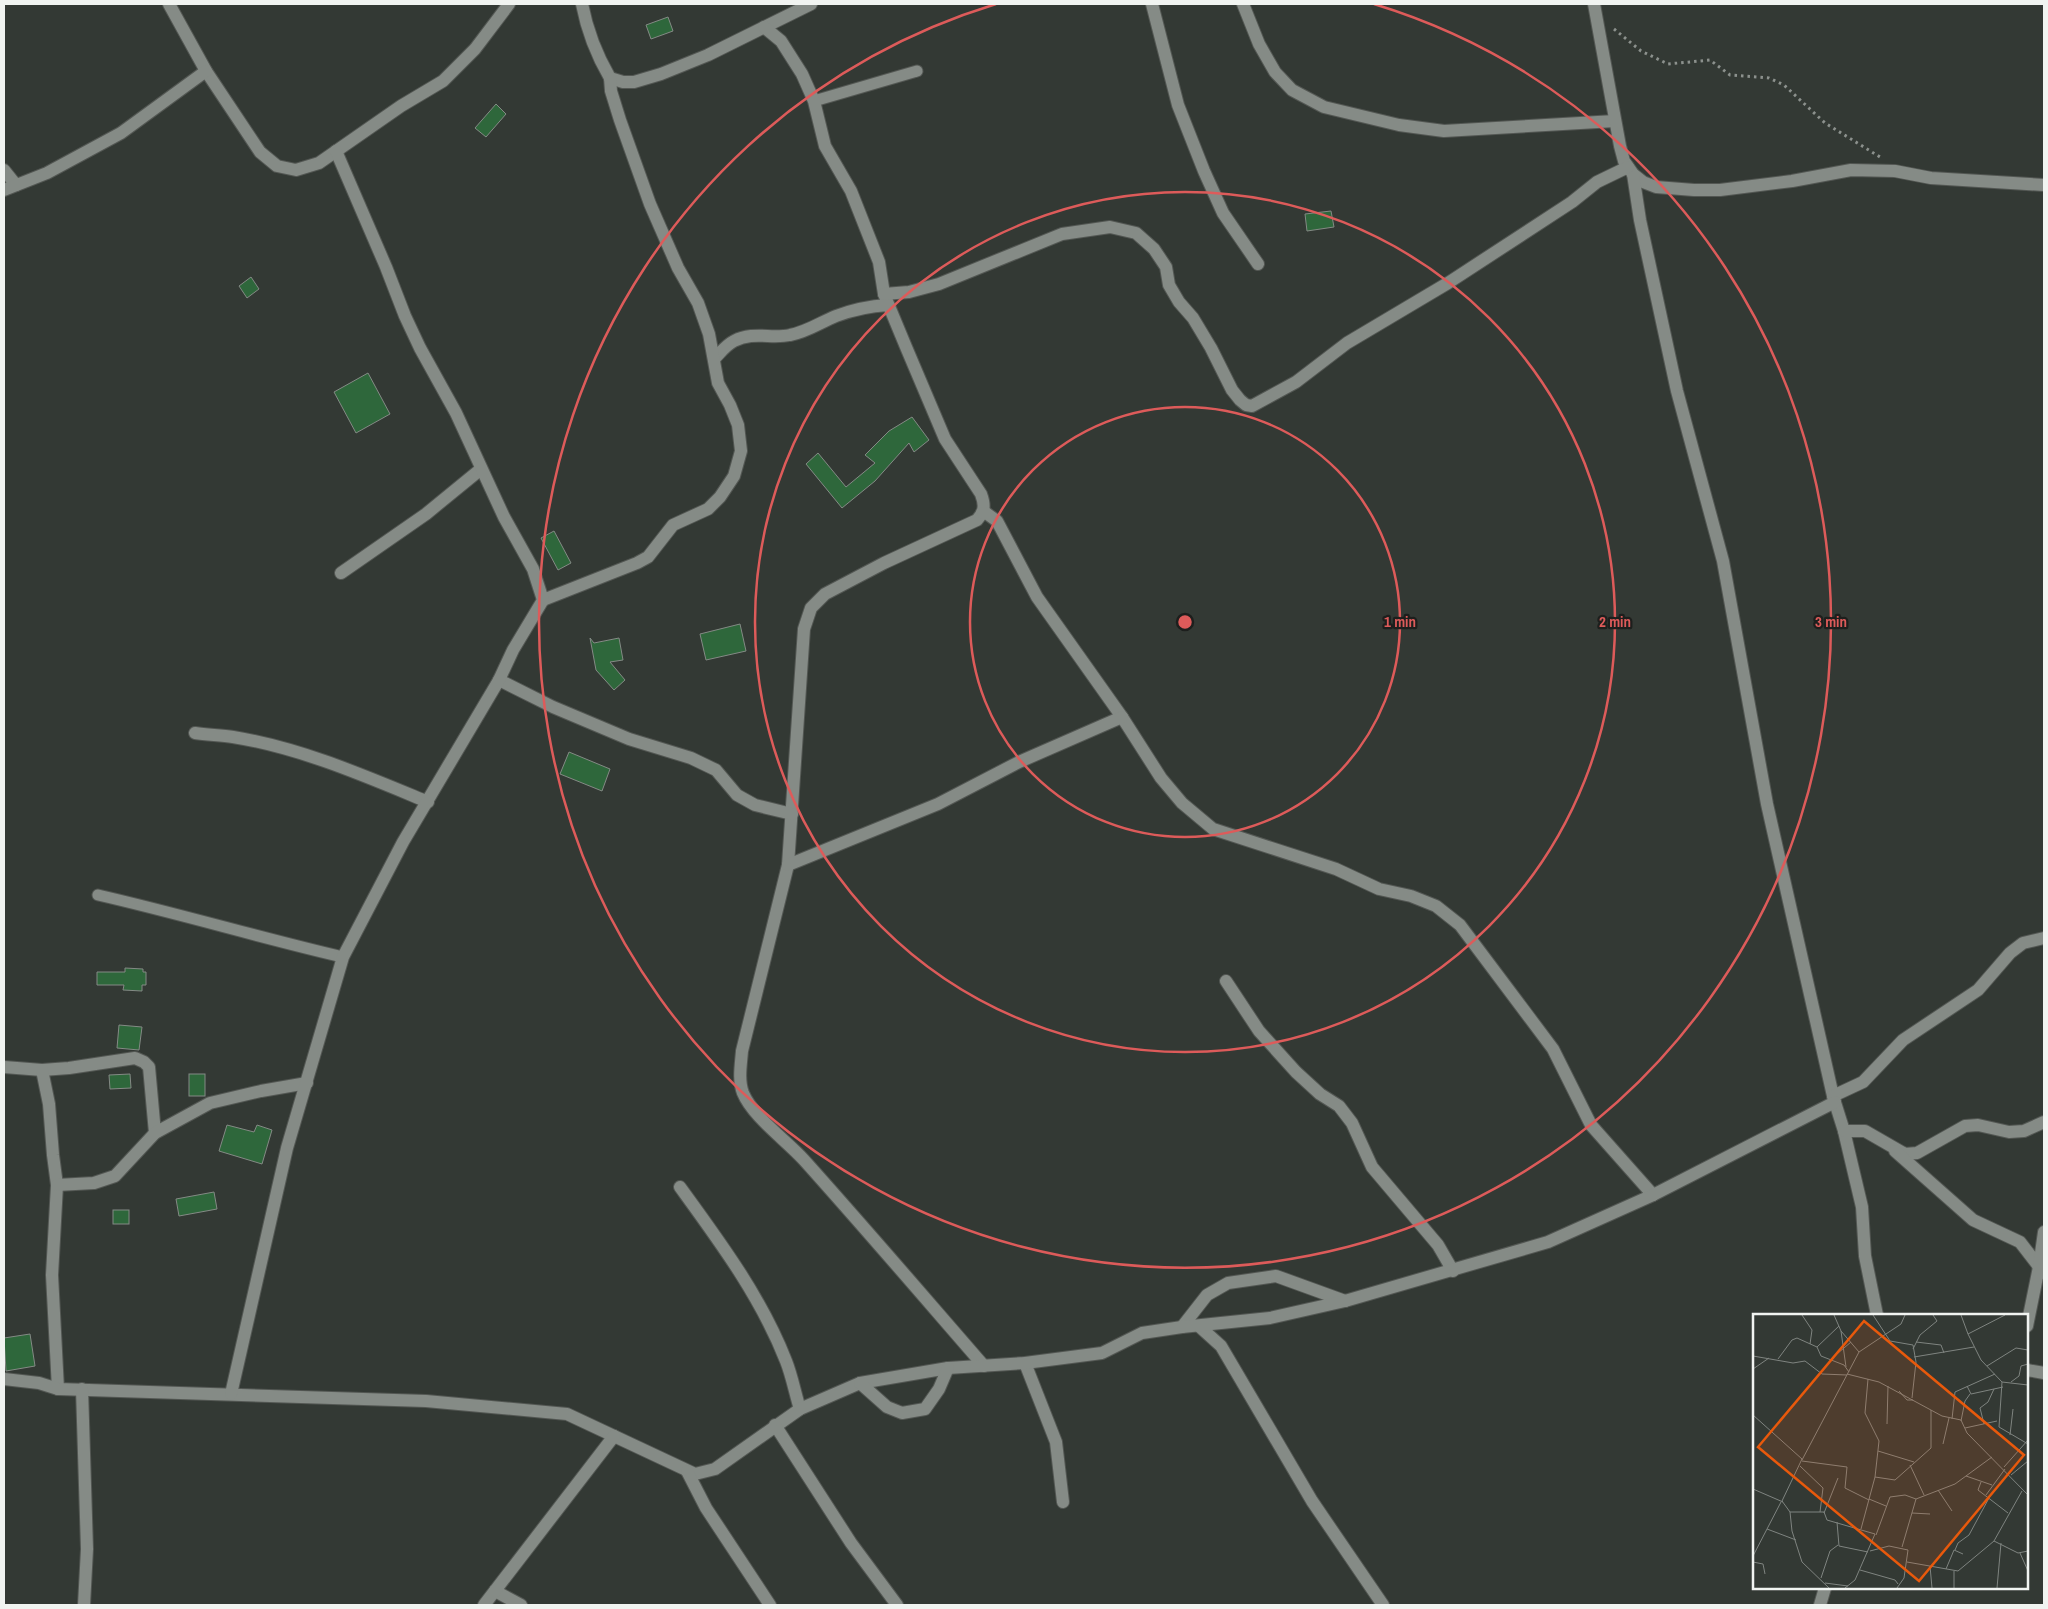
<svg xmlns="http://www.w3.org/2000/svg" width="2048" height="1609" viewBox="0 0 2048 1609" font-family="'Archivo Narrow',sans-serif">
  <rect width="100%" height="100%" fill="#333934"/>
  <g fill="#2e673b" stroke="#848a85">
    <polygon points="668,17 673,31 651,39 646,25"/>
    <polygon points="496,104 506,114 486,137 475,128"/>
    <polygon points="1331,211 1334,227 1307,231 1305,214"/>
    <polygon points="251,277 259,289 247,298 239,286"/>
    <polygon points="368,373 390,414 356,433 334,392"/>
    <polygon points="912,417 929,440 914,452 909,443 875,481 842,508 806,464 818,453 846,487 875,463 865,455 889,431"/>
    <polygon points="554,531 571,563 558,570 541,538"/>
    <polygon points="740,624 746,651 706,660 700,634"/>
    <polygon points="590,638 594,643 619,638 623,660 610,662 625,680 614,690 596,670"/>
    <polygon points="569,752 610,769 602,791 560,774"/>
    <polygon points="125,968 143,969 143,972 146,972 146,985 142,985 142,991 123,990 124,985 97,985 97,972 125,972"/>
    <polygon points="119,1025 142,1027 139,1050 117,1048"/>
    <polygon points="130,1074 131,1088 110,1089 109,1075"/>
    <rect x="189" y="1074" width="16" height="22"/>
    <polygon points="227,1125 254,1132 257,1125 272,1130 262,1164 219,1151"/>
    <polygon points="214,1192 217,1209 179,1216 176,1199"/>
    <rect x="113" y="1210" width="16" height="14"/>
    <polygon points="30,1334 35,1366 6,1371 4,1338"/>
  </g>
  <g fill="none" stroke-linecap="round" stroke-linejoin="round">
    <g stroke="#535753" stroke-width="13">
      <g id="lane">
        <polyline points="814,101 917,71"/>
        <path d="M98,895C181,914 261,938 343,957"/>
      </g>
    </g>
    <g stroke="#535753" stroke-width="14">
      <g id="street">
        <polyline points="169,4 206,71 260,152 277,166 296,170 319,163 401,106 443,81 475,49 509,4"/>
        <path d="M582,4C587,30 596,54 610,78L623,82H634L661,74L708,55L811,4"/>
        <polyline points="1152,4 1178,105 1204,171 1223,213 1258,264"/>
        <polyline points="1243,4 1259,44 1275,72 1292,90 1324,107 1399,125 1444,131 1615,121"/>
        <polyline points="1594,4 1620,146 1624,161 1633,174 1643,182 1656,187 1694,190 1720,190 1792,181 1851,170 1895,171 1931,178 2044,185"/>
        <path d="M764,27L781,41L802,74L814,101L825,146L851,191L879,262L884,294L906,347L945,439L981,494C985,505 985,511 977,520L884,563L825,594L811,608L804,629L788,865L742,1051C741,1064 738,1080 743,1093C753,1117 786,1140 804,1160C865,1228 924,1297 984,1366"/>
        <polyline points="4,170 16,185"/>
        <polyline points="1633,174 1640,220 1677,391 1723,561 1767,804 1833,1096 1844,1131 1862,1207 1865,1256 1877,1315"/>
        <polyline points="4,190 47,173 121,133 206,71"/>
        <polyline points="884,294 909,292 939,284 1062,234 1110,227 1136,233 1154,249 1166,267 1169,285 1179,302 1193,318 1211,348 1232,390 1240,400 1246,405 1252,406 1296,382 1347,343 1448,283 1572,202 1597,182 1628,167"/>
        <path d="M714,359C720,353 726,345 734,341C753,331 771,339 790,335C807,332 821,322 836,316C852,310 871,306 888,305"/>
        <polyline points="983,513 986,513 997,521 1037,597 1122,717 1161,778 1182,803 1213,829 1336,869 1379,889 1411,896 1436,906 1460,925 1553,1049 1591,1125 1653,1195"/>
        <polyline points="341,573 426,514 481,469"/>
        <polyline points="543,600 637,563 648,557 673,525 708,509 720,497 734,476 741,451 738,425 730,405 718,383 709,334 698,303 678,268 650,204 620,120 611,91 610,78"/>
        <polyline points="499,680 553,707 629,739 691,758 716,770 737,795 755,805 792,814"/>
        <path d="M195,733C208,735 221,735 233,737C301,748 365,776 428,802"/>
        <polyline points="788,865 938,804 1019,762 1122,717"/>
        <polyline points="1226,981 1259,1031 1296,1072 1320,1094 1339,1106 1352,1123 1372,1167 1438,1245 1453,1271"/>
        <polyline points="4,1067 42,1070 69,1068 135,1058 144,1062 149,1067 155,1133"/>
        <polyline points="42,1070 49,1104 53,1155 57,1185 52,1275 58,1389"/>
        <polyline points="1833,1096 1863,1082 1903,1040 1978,990 2010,953 2023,943 2044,938"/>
        <polyline points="1844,1131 1865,1131 1905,1154 1917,1153 1965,1126 1978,1125 2009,1132 2024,1131 2044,1122"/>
        <polyline points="1895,1151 1973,1220 2020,1242 2044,1273"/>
        <polyline points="57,1185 94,1183 115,1176 155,1133 210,1103 261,1091 307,1083"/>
        <path d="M680,1187C720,1242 761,1297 786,1361C792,1376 795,1393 800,1409"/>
        <polyline points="2027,1326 2039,1267 2044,1232"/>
        <polyline points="1182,1327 1207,1295 1228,1283 1276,1276 1345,1301"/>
        <polyline points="1200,1327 1221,1346 1312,1501 1383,1605"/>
        <polyline points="1025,1363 1056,1442 1063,1502"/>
        <polyline points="2027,1370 2044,1373"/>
        <polyline points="4,1379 39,1383 58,1389 426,1401 567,1414 695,1474 715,1469 800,1409 860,1383 948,1368 1025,1363 1102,1353 1142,1333 1182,1327 1270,1318 1345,1301 1548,1242 1653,1195 1835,1102"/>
        <polyline points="860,1383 887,1407 902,1413 925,1409 939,1389 948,1368"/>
        <polyline points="82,1389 87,1549 84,1605"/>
        <polyline points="231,1394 287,1148 343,957 403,842 499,680 513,650 543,600 533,569 504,517 456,413 420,348 405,316 386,267 336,151"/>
        <polyline points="775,1425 851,1543 897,1605"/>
        <polyline points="687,1471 706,1508 770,1605"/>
        <polyline points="495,1591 521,1605"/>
        <polyline points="484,1605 614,1436"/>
        <polyline points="1820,1605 1825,1588"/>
      </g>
    </g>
    <polyline stroke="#8c918d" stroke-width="3" stroke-dasharray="2.5 4" stroke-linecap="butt" points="1614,29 1641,51 1668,64 1710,60 1730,75 1769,78 1784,85 1825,123 1880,157"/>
    <use href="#lane" stroke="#858b86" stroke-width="11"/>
    <use href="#street" stroke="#858b86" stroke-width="12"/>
  </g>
  <g fill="none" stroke="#dd5b5a" stroke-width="2.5">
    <circle cx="1185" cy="622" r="215"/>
    <circle cx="1185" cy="622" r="430"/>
    <path d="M1374 4A646 646 0 1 1 996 4"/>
  </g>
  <g transform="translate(1753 1314)">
    <rect width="275" height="275" fill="#333934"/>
    <path fill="none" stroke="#7f8480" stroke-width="1" d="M49,1L59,16L57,30M120,1L137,27L160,31L163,48L159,84M208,1L215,20M252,1L215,20L228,46L249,68L246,113L275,130M88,17L93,53M163,28L188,31L191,39M64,33L68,42L91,51L96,58M160,35L167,21L184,7L180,1M106,38L148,10L152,1M0,42L40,49L52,47L69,60L94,61M161,43L221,33M25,45L39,26L44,24L64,33L86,12M78,45L98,28M234,52L263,34L275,36M0,55L16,44M94,60L126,68L189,102L208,106L214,119L275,181M115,65L112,99L126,127L122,163M249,68L275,71M258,68L266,62L268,52L275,50M214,72L218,80L250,73M146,77L154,86H160M0,101L49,145L29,187L37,198L39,217L49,248L76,274M199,105L202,78L242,60M208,107L212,87L217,80M134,110L135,72M231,110L227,94L235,88L241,75M212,114L244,107M257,121L260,95M190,130L196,104M125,137L161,148M49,146L106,38L88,17L81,1M49,147L94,153L92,174L116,186M157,151L171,181M47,152L70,174L67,198M251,153L275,126M258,161L275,147M213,162L239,171M228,168L225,176L255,199M0,175L30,188M185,176L199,197M233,181L252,155M116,185L133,192M37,198H71L74,206L122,220L102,266L92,274M71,199L85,164M159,199L177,200M84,208L86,232L115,238M14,215L43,226M108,215L122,163L142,166L178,134V96M123,221L137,183L152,181L163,185M241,227L269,177M149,233L163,185L202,170L239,143M202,236L205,229L216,221L236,184M117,237L136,232L155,236L151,264L144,274M267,239L275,257M0,242L28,188M0,248L10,250L12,260M154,248L205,257L241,227L265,239L275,237M177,252L179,274M193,255L201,236L210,240M107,256L142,266L145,270M201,257V274M68,264L77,237L85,231M72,269L95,272M244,274L248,229"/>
    <path fill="#e8590c" fill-opacity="0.15" stroke="#e8590c" stroke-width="2.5" d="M111,7L271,141L166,267L5,133Z"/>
    <rect width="275" height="275" fill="none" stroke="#f1f4f1" stroke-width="2.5"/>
  </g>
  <circle cx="1185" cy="622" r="8" fill="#dd5b5a" stroke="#1d1f1d" stroke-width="2.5"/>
  <g font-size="15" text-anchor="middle" font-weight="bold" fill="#dd5b5a" stroke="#1d1f1d" stroke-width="4.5" stroke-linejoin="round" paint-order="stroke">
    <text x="1400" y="627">1 min</text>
    <text x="1615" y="627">2 min</text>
    <text x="1831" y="627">3 min</text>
  </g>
  <rect width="2048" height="1609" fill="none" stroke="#f1f4f1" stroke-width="10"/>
</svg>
